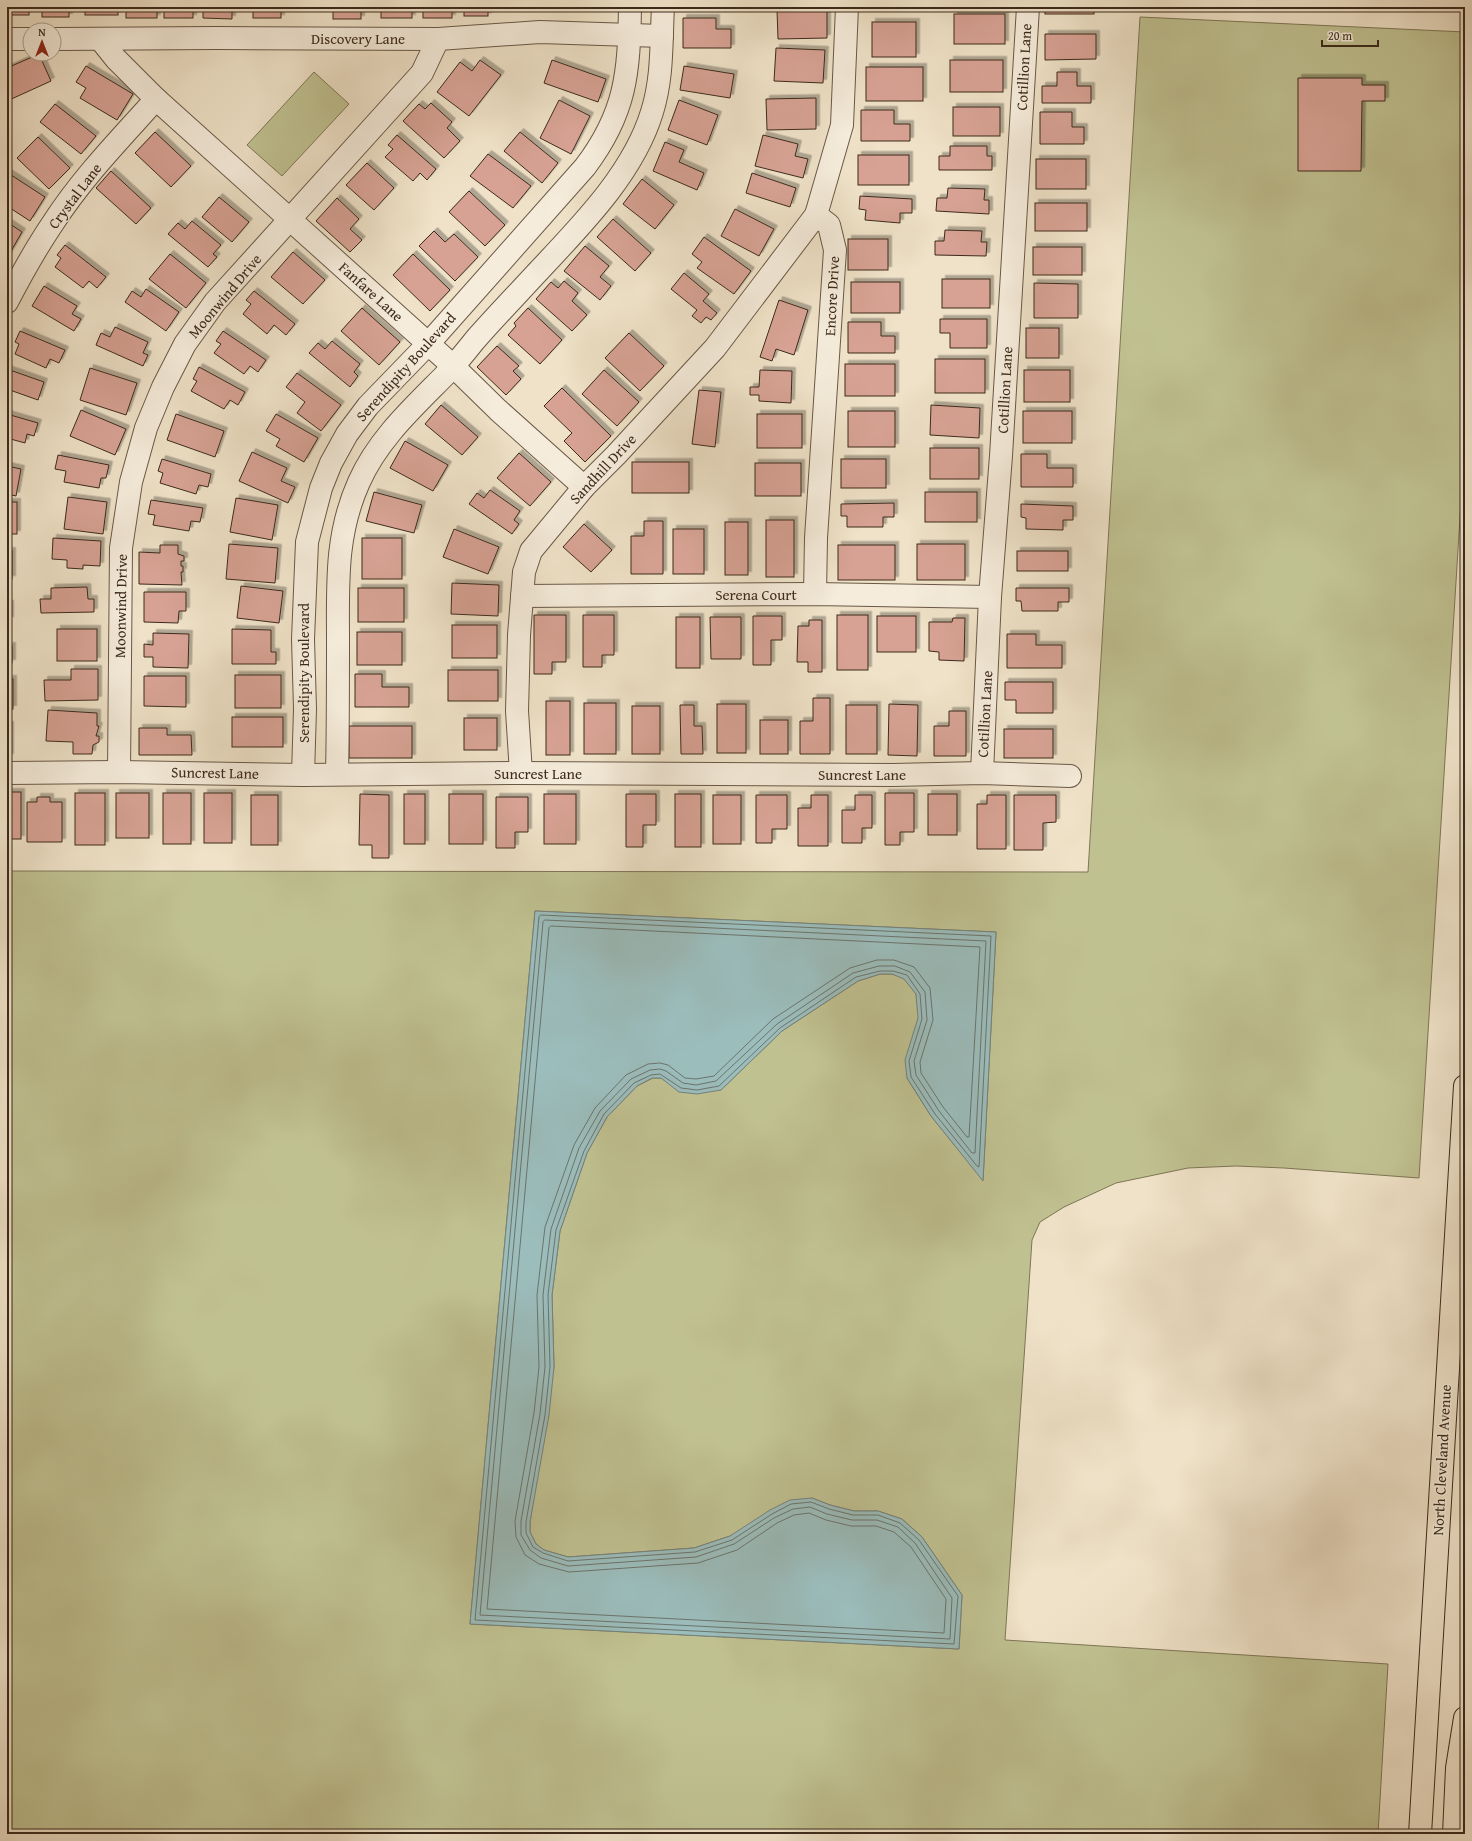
<svg xmlns="http://www.w3.org/2000/svg" width="1472" height="1841" viewBox="0 0 1472 1841" font-family="'Gentium Book Plus',serif">
  <defs>
    <filter id="shadow"><feDropShadow dx="3.5" dy="-3.5" stdDeviation="0" flood-color="#0004"/></filter>
  </defs>
  <rect width="100%" height="100%" fill="#efe2c8"/>
  <filter id="stains"><feTurbulence type="fractalNoise" baseFrequency=".005" numOctaves="4"/><feColorMatrix values="0 0 0 0 .2 0 0 0 0 .09 0 0 0 0 .02 0 0 0 .5 -.17"/></filter>
  <radialGradient id="worn" r=".72"><stop offset=".6" stop-color="#630" stop-opacity="0"/><stop offset="1" stop-color="#630" stop-opacity=".3"/></radialGradient>
  <g fill="#c0c191" stroke="#7e7656" fill-rule="evenodd">
    <path d="M1140,17L1465,32V437L1419,1178L1284,1168L1236,1166L1188,1168L1116,1183L1064,1207L1040,1222L1032,1240L1005,1640L1388,1664L1378,1834H7V871L1088,872ZM535,911L996,932L983,1180L931,1116L907,1078L919,1018L916,994L904,978L892,974H880L858,981L782,1031L721,1090L667,1082L661,1078H653L637,1086L607,1117L587,1153L560,1231L552,1295L554,1367L530,1522V1532L536,1544L544,1550L568,1557L694,1548L730,1536L812,1498L830,1505L854,1511H878L902,1519L922,1537L962,1595L959,1649L470,1624Z"/>
    <polygon points="314,72 349,104 282,176 247,145"/>
  </g>
  <polygon fill="#9bbdbc" stroke="#75827c" points="535,911 996,932 983,1181 931,1116 907,1078 905,1060 918,1018 916,994 904,979 892,974 880,974 858,981 782,1031 721,1090 697,1094 679,1092 661,1078 652,1078 637,1086 607,1117 587,1153 560,1231 552,1295 554,1367 549,1415 530,1522 530,1532 536,1544 544,1550 568,1557 694,1548 730,1536 770,1510 790,1500 812,1498 830,1505 854,1511 878,1511 902,1519 922,1537 962,1595 959,1649 470,1624"/>
  <g fill="none" stroke-linecap="round" stroke-linejoin="round">
    <g stroke="#6c746c" stroke-width="1">
      <polygon points="541,915 991,936 979,1167 977,1166 935,1114 911,1077 909,1061 922,1019 920,994 907,975 893,971 880,971 856,977 780,1028 719,1086 697,1090 681,1088 660,1074 651,1075 634,1083 604,1114 584,1151 556,1230 548,1295 550,1367 545,1415 526,1522 526,1533 533,1547 543,1553 568,1561 695,1552 732,1540 772,1514 791,1504 811,1502 829,1509 853,1515 878,1515 900,1523 919,1540 958,1596 954,1644 475,1620 539,917"/>
      <polygon points="545,920 986,941 975,1153 972,1153 939,1111 916,1075 914,1061 927,1020 925,992 910,972 895,966 879,966 853,973 777,1024 716,1081 696,1085 683,1083 666,1071 660,1069 650,1070 631,1079 600,1111 579,1148 551,1229 543,1295 545,1367 540,1414 521,1521 521,1535 530,1550 541,1558 568,1566 696,1557 734,1544 774,1518 793,1509 810,1507 827,1514 852,1520 877,1520 898,1527 915,1543 952,1598 950,1639 480,1615 543,922"/>
      <polygon points="551,926 980,947 969,1137 967,1137 943,1107 921,1073 920,1062 933,1020 930,988 914,967 894,960 877,960 850,968 773,1019 714,1076 696,1079 685,1078 668,1065 660,1063 648,1064 626,1075 595,1108 574,1145 545,1227 537,1295 539,1367 534,1413 515,1521 516,1537 525,1555 539,1564 569,1572 698,1563 737,1550 777,1523 794,1515 809,1513 826,1520 851,1526 876,1526 894,1532 911,1547 946,1599 944,1633 487,1609 549,928"/>
    </g>
  </g>
  <g fill="#d7a294" stroke="#3c2a1c" filter="url(#shadow)">
    <rect x="7" y="7" width="22" height="8"/>
    <rect x="42" y="7" width="27" height="10"/>
    <rect x="85" y="7" width="33" height="8"/>
    <rect x="126" y="7" width="31" height="11"/>
    <rect x="164" y="7" width="29" height="11"/>
    <polygon points="203,7 232,7 232,19 203,18"/>
    <rect x="253" y="7" width="28" height="11"/>
    <rect x="289" y="7" width="24" height="2"/>
    <rect x="333" y="7" width="28" height="12"/>
    <rect x="381" y="7" width="31" height="11"/>
    <rect x="423" y="7" width="29" height="11"/>
    <rect x="464" y="7" width="24" height="9"/>
    <polygon points="527,7 589,7 589,9"/>
    <rect x="1045" y="7" width="49" height="7"/>
    <polygon points="827,9 827,38 778,39 777,10"/>
    <rect x="954" y="14" width="51" height="30"/>
    <polygon points="683,18 716,18 716,29 731,29 731,48 683,48"/>
    <rect x="872" y="22" width="44" height="35"/>
    <polygon points="1045,34 1096,34 1096,59 1045,60"/>
    <polygon points="776,48 825,50 823,83 774,81"/>
    <polygon points="39,54 51,81 7,101 7,68"/>
    <polygon points="480,60 501,75 469,116 437,92 460,62 472,71"/>
    <polygon points="552,60 606,79 598,102 544,83"/>
    <rect x="950" y="60" width="53" height="32"/>
    <polygon points="86,66 133,94 117,120 80,98 86,88 76,82"/>
    <polygon points="684,66 734,74 730,98 680,90"/>
    <rect x="866" y="67" width="57" height="34"/>
    <polygon points="1057,72 1077,72 1077,86 1091,86 1091,103 1042,103 1042,86 1057,86"/>
    <polygon points="1298,78 1362,78 1362,85 1385,85 1385,101 1362,101 1361,171 1298,171"/>
    <polygon points="816,98 816,129 767,130 766,99"/>
    <polygon points="559,100 590,116 571,154 540,138"/>
    <polygon points="679,100 718,115 707,145 668,130"/>
    <polygon points="431,103 452,122 447,128 460,141 444,158 403,121 419,104 425,109"/>
    <polygon points="55,104 96,136 81,154 40,122"/>
    <rect x="953" y="107" width="47" height="29"/>
    <polygon points="861,110 894,110 894,124 910,124 910,141 861,141"/>
    <polygon points="1040,112 1072,112 1072,127 1084,127 1084,144 1040,144"/>
    <polygon points="155,132 191,166 171,187 135,153"/>
    <polygon points="520,132 558,163 542,183 504,151"/>
    <polygon points="397,135 436,169 427,180 420,173 413,181 385,157 393,149 388,145"/>
    <polygon points="763,135 798,144 795,156 808,159 803,178 755,166"/>
    <polygon points="38,137 70,168 49,189 17,158"/>
    <polygon points="665,142 684,150 679,162 704,173 697,190 653,171"/>
    <polygon points="950,146 987,146 987,156 992,156 992,170 939,170 939,156 950,156"/>
    <polygon points="488,154 531,186 513,208 470,176"/>
    <rect x="858" y="155" width="51" height="30"/>
    <rect x="1036" y="159" width="50" height="30"/>
    <polygon points="367,163 394,188 374,210 346,185"/>
    <polygon points="111,171 151,208 136,224 96,188"/>
    <polygon points="8,173 45,197 30,221 7,206"/>
    <polygon points="752,173 796,188 790,207 746,193"/>
    <polygon points="642,179 674,205 655,229 623,204"/>
    <polygon points="948,188 985,189 984,200 989,200 989,214 936,211 937,198 947,198"/>
    <polygon points="469,191 505,225 485,246 449,212"/>
    <polygon points="860,196 912,199 912,213 900,213 900,223 865,220 866,210 859,209"/>
    <polygon points="219,197 249,222 232,242 202,217"/>
    <polygon points="337,198 359,219 350,229 362,240 350,252 316,221"/>
    <rect x="1035" y="203" width="52" height="28"/>
    <polygon points="735,209 774,229 759,256 721,236"/>
    <polygon points="613,219 651,253 635,271 597,237"/>
    <polygon points="192,221 221,245 213,254 217,257 208,267 168,234 178,223 185,229"/>
    <polygon points="7,222 22,232 7,258"/>
    <polygon points="945,230 982,231 981,242 987,242 986,256 935,255 935,241 944,241"/>
    <polygon points="434,231 445,242 454,234 478,257 455,281 419,246"/>
    <polygon points="704,237 751,271 734,294 697,268 702,262 692,254"/>
    <rect x="848" y="239" width="40" height="31"/>
    <polygon points="65,245 106,277 97,288 89,281 83,288 55,267 61,258 57,255"/>
    <polygon points="585,246 609,266 600,277 611,286 600,300 564,271"/>
    <rect x="1033" y="247" width="49" height="28"/>
    <polygon points="293,252 325,280 303,304 271,277"/>
    <polygon points="170,254 206,283 186,308 149,279"/>
    <polygon points="413,254 450,290 430,311 393,275"/>
    <polygon points="684,273 709,294 703,301 717,313 711,320 706,317 701,323 692,316 697,310 671,289"/>
    <rect x="942" y="279" width="48" height="29"/>
    <polygon points="564,281 578,293 572,301 587,315 572,331 536,299 551,282 558,288"/>
    <rect x="851" y="282" width="49" height="31"/>
    <polygon points="1034,283 1078,284 1078,318 1034,318"/>
    <polygon points="44,286 77,306 72,314 81,319 74,331 32,306"/>
    <polygon points="146,289 179,312 166,331 125,302 132,291 141,297"/>
    <polygon points="254,291 295,324 286,335 274,325 267,334 243,314 251,304 246,300"/>
    <polygon points="779,300 808,310 794,355 776,349 772,361 760,357"/>
    <polygon points="362,308 400,342 379,365 341,331"/>
    <polygon points="528,308 562,340 540,364 508,335 516,326 514,323"/>
    <polygon points="940,319 987,319 987,348 950,348 950,333 940,333"/>
    <polygon points="848,322 881,322 881,336 895,336 895,353 848,353"/>
    <polygon points="115,327 148,342 143,353 148,355 143,366 96,345 101,333 110,337"/>
    <rect x="1026" y="328" width="33" height="30"/>
    <polygon points="20,331 65,350 59,363 50,359 46,368 15,354 19,344 15,342"/>
    <polygon points="223,331 266,360 258,372 250,366 244,374 214,353 221,344 216,341"/>
    <polygon points="629,333 664,366 640,391 605,358"/>
    <polygon points="332,341 360,364 354,372 358,376 350,387 309,353 318,343 325,349"/>
    <polygon points="497,346 519,366 513,371 521,379 506,395 477,367"/>
    <rect x="935" y="359" width="50" height="34"/>
    <rect x="845" y="364" width="50" height="32"/>
    <polygon points="199,367 245,392 238,405 230,400 224,409 191,391 197,381 193,379"/>
    <polygon points="90,368 137,383 126,415 80,400"/>
    <polygon points="7,369 44,382 38,400 7,389"/>
    <polygon points="604,370 639,402 617,426 582,394"/>
    <polygon points="760,370 792,371 791,403 759,401 759,395 750,395 750,387 759,387"/>
    <rect x="1024" y="370" width="46" height="32"/>
    <polygon points="297,373 341,405 321,431 297,413 305,402 286,387"/>
    <polygon points="562,388 611,436 585,462 564,441 572,433 544,406"/>
    <polygon points="699,390 721,392 715,447 692,444"/>
    <polygon points="441,405 478,437 462,455 425,424"/>
    <polygon points="931,405 980,408 979,438 930,435"/>
    <polygon points="81,410 126,429 115,455 70,436"/>
    <rect x="848" y="411" width="47" height="36"/>
    <rect x="1023" y="411" width="49" height="32"/>
    <polygon points="7,414 38,423 34,436 27,434 25,443 7,438"/>
    <polygon points="176,414 224,431 215,457 167,440"/>
    <polygon points="276,414 318,438 304,462 276,446 280,439 266,431"/>
    <rect x="757" y="414" width="45" height="34"/>
    <polygon points="405,441 448,465 433,491 390,468"/>
    <rect x="930" y="448" width="49" height="31"/>
    <polygon points="252,452 287,468 281,481 295,487 288,503 239,481"/>
    <polygon points="519,453 551,482 530,506 497,478"/>
    <polygon points="1021,454 1047,454 1047,468 1073,468 1073,487 1021,487"/>
    <polygon points="58,455 109,465 106,478 101,478 99,488 64,482 66,471 55,469"/>
    <polygon points="162,459 211,474 208,487 199,485 196,494 160,483 163,473 158,471"/>
    <rect x="841" y="459" width="45" height="29"/>
    <rect x="632" y="462" width="57" height="31"/>
    <rect x="755" y="463" width="46" height="33"/>
    <polygon points="7,466 21,469 16,496 7,494"/>
    <polygon points="490,490 520,511 514,520 519,524 512,534 469,504 477,493 484,498"/>
    <polygon points="374,492 422,505 414,533 366,521"/>
    <rect x="925" y="492" width="52" height="30"/>
    <polygon points="68,497 107,502 103,534 64,529"/>
    <polygon points="236,498 278,505 272,540 230,532"/>
    <polygon points="151,500 203,508 200,522 191,521 189,531 153,525 155,515 148,514"/>
    <rect x="7" y="502" width="10" height="32"/>
    <polygon points="894,503 894,517 883,517 883,527 847,527 847,516 841,516 841,504"/>
    <polygon points="1021,504 1073,506 1073,520 1063,520 1063,530 1026,529 1026,518 1021,517"/>
    <rect x="766" y="520" width="28" height="57"/>
    <polygon points="644,521 663,521 663,574 631,574 631,536 644,536"/>
    <rect x="725" y="522" width="23" height="53"/>
    <polygon points="584,524 612,550 591,572 563,547"/>
    <polygon points="454,529 499,547 488,574 443,557"/>
    <rect x="673" y="529" width="31" height="45"/>
    <polygon points="53,538 101,541 100,566 83,565 83,569 67,568 67,560 52,559"/>
    <rect x="362" y="538" width="40" height="41"/>
    <polygon points="229,544 278,548 275,583 226,579"/>
    <rect x="917" y="544" width="48" height="36"/>
    <polygon points="160,545 178,545 178,554 184,556 184,561 181,561 181,566 183,566 183,572 181,572 182,585 139,584 139,552 160,553"/>
    <rect x="838" y="545" width="57" height="35"/>
    <rect x="7" y="551" width="5" height="28"/>
    <rect x="1017" y="551" width="51" height="20"/>
    <polygon points="452,583 499,585 498,616 451,614"/>
    <polygon points="241,586 283,591 279,623 237,618"/>
    <polygon points="87,587 88,599 94,599 94,612 41,613 40,599 51,599 51,588"/>
    <rect x="358" y="588" width="46" height="34"/>
    <polygon points="1016,588 1069,588 1069,602 1058,602 1058,611 1022,611 1021,601 1016,601"/>
    <polygon points="144,592 186,592 186,611 179,611 178,623 144,622"/>
    <rect x="7" y="604" width="3" height="16"/>
    <polygon points="534,615 566,615 566,662 552,662 552,674 534,674"/>
    <polygon points="583,615 614,615 614,655 602,655 602,667 583,667"/>
    <rect x="837" y="615" width="31" height="55"/>
    <polygon points="753,616 782,616 782,640 771,640 771,665 753,665"/>
    <rect x="877" y="616" width="39" height="36"/>
    <rect x="676" y="617" width="24" height="51"/>
    <polygon points="710,617 741,617 741,659 711,659"/>
    <polygon points="953,618 965,618 964,661 939,660 939,652 929,651 929,622 952,622"/>
    <polygon points="809,620 822,620 822,672 808,672 808,662 797,662 798,626 809,626"/>
    <rect x="452" y="625" width="45" height="33"/>
    <rect x="57" y="629" width="40" height="32"/>
    <polygon points="232,629 271,630 271,652 276,652 276,664 232,664"/>
    <rect x="357" y="632" width="45" height="33"/>
    <polygon points="153,633 189,634 188,668 153,667 153,657 144,657 144,644 153,645"/>
    <polygon points="1007,634 1036,634 1036,645 1062,645 1062,668 1007,668"/>
    <rect x="7" y="646" width="5" height="17"/>
    <polygon points="71,669 98,669 98,700 45,701 44,680 71,680"/>
    <rect x="448" y="670" width="50" height="31"/>
    <polygon points="355,674 382,674 382,687 409,687 409,707 355,707"/>
    <rect x="235" y="675" width="46" height="33"/>
    <polygon points="144,676 186,676 186,707 144,706"/>
    <rect x="7" y="679" width="6" height="30"/>
    <polygon points="1005,682 1053,682 1053,713 1016,713 1016,700 1005,700"/>
    <polygon points="813,698 830,698 830,754 800,754 800,721 813,721"/>
    <rect x="546" y="701" width="24" height="54"/>
    <rect x="584" y="703" width="32" height="51"/>
    <rect x="717" y="704" width="29" height="49"/>
    <polygon points="889,704 918,705 917,756 888,755"/>
    <polygon points="680,705 694,705 694,726 702,726 703,754 681,754"/>
    <rect x="846" y="705" width="31" height="49"/>
    <rect x="632" y="706" width="28" height="48"/>
    <polygon points="48,710 97,713 97,726 99,726 96,736 99,736 99,742 93,745 92,754 73,754 73,742 46,741"/>
    <polygon points="949,711 966,711 966,756 934,756 934,726 949,726"/>
    <rect x="232" y="717" width="51" height="30"/>
    <rect x="464" y="718" width="33" height="32"/>
    <rect x="760" y="720" width="28" height="34"/>
    <rect x="7" y="725" width="3" height="32"/>
    <rect x="349" y="726" width="63" height="32"/>
    <polygon points="139,728 167,728 167,735 191,735 192,755 139,755"/>
    <rect x="1004" y="729" width="49" height="29"/>
    <rect x="7" y="792" width="14" height="47"/>
    <rect x="75" y="793" width="30" height="52"/>
    <rect x="116" y="793" width="33" height="45"/>
    <rect x="163" y="793" width="28" height="51"/>
    <rect x="204" y="793" width="28" height="50"/>
    <polygon points="885,793 914,793 914,832 900,832 900,845 885,845"/>
    <polygon points="360,794 389,795 389,858 372,858 372,845 359,845"/>
    <rect x="404" y="794" width="21" height="50"/>
    <rect x="449" y="794" width="34" height="50"/>
    <rect x="544" y="794" width="32" height="50"/>
    <polygon points="626,794 656,794 656,825 643,825 643,847 626,847"/>
    <rect x="675" y="794" width="26" height="53"/>
    <rect x="928" y="794" width="29" height="41"/>
    <rect x="251" y="795" width="27" height="50"/>
    <rect x="713" y="795" width="28" height="49"/>
    <polygon points="756,795 787,795 787,829 772,829 772,843 756,843"/>
    <polygon points="811,795 828,795 828,846 798,846 798,808 811,808"/>
    <polygon points="855,795 872,795 872,828 862,828 862,843 842,843 842,810 855,810"/>
    <polygon points="987,795 1006,795 1006,849 977,849 977,804 987,804"/>
    <polygon points="1014,795 1056,795 1056,822 1043,823 1043,850 1014,850"/>
    <polygon points="37,797 50,797 50,802 62,802 62,842 27,842 27,802 37,802"/>
    <polygon points="496,797 528,797 528,832 515,832 515,848 496,848"/>
  </g>
  <g fill="none" stroke-linecap="round" stroke-linejoin="round">
    <g stroke="#695847" stroke-width="24">
      <g id="minor">
        <polyline points="7,39 30,39"/>
        <polyline points="54,39 217,38 438,39 540,32 662,36"/>
        <polyline points="100,39 116,59 156,99 453,366 498,410 584,487"/>
        <path d="M7,302C21,275 36,248 53,223C82,178 120,139 156,99"/>
        <polyline points="815,594 816,538 835,250 829,225 816,215 842,125 847,7"/>
        <polyline points="522,596 815,594 990,597"/>
        <polyline points="119,772 121,548 131,482 146,428 163,387 185,344 215,302 422,73 438,39"/>
        <polyline points="7,773 119,772 303,775 521,773 893,775 982,773 1070,776"/>
        <polyline points="521,773 517,711 519,635 524,572 531,551 584,487 616,455 715,348 816,215"/>
        <polyline points="982,773 990,597 1001,456 1028,7"/>
        <path d="M337,774C338,730 338,686 338,642C338,585 335,535 359,482C379,437 416,405 450,370C459,360 467,350 475,340C490,323 505,307 520,291C568,238 631,181 652,112C663,77 661,42 663,7"/>
        <path d="M303,775L305,709L303,639L307,542L321,488L331,463L347,434L368,406L428,344L585,167C626,113 629,73 630,7"/>
      </g>
    </g>
    <g stroke="#3c2a1c" stroke-width="24">
      <g id="primary">
        <polyline points="1420,1834 1465,1086"/>
        <polyline points="1454,1834 1457,1768 1465,1718"/>
      </g>
    </g>
    <use href="#minor" stroke="#f5ecdb" stroke-width="22"/>
    <use href="#primary" stroke="#efe2c8" stroke-width="22"/>
  </g>
  <g text-anchor="middle" stroke-width="3" stroke-linejoin="round" paint-order="stroke">
    <g font-size="15" fill="#3c2a1c" stroke="#f5ecdb">
      <text x="358" y="44">Discovery Lane</text>
      <text transform="translate(1024 67) rotate(-87)" y="5">Cotillion Lane</text>
      <text transform="translate(75 196) rotate(-53)" y="5">Crystal Lane</text>
      <text transform="translate(371 292) rotate(42)" y="5">Fanfare Lane</text>
      <text transform="translate(225 296) rotate(-50)" y="5">Moonwind Drive</text>
      <text transform="translate(832 296) rotate(-87)" y="5">Encore Drive</text>
      <text transform="translate(406 367) rotate(-48)" y="5">Serendipity Boulevard</text>
      <text transform="translate(1005 390) rotate(-87)" y="5">Cotillion Lane</text>
      <text transform="translate(603 469) rotate(-47)" y="5">Sandhill Drive</text>
      <text x="756" y="600">Serena Court</text>
      <text transform="translate(121 606) rotate(-89)" y="5">Moonwind Drive</text>
      <text transform="translate(304 673) rotate(-90)" y="5">Serendipity Boulevard</text>
      <text transform="translate(985 714) rotate(-87)" y="5">Cotillion Lane</text>
      <text transform="translate(215 773) rotate(1)" y="5">Suncrest Lane</text>
      <text x="538" y="779">Suncrest Lane</text>
      <text x="862" y="780">Suncrest Lane</text>
      <text transform="translate(1442 1460) rotate(-87)" y="5">North Cleveland Avenue</text>
    </g>
  </g>
  <rect width="1472" height="1841" fill="none" stroke="#efe2c8" stroke-width="24"/>
  <rect x="8" y="8" width="1456" height="1825" fill="none" stroke="#3c2a1c" stroke-width="2"/>
  <rect x="12" y="12" width="1448" height="1817" fill="none" stroke="#3c2a1c"/>
  <g transform="translate(42 42)"><circle r="19" fill="#f5ecdb" stroke="#ab9e8f"/>
  <path d="M0-3L7 15L0 10L-7 15Z" fill="#8f2418"/>
  <text y="-6" font-size="11" font-weight="bold" text-anchor="middle" fill="#3c2a1c">N</text>
  </g>
  <path d="M1322 40v6h56v-6" fill="none" stroke="#3c2a1c" stroke-width="2"/>
  <text x="1328" y="40" font-size="12" fill="#3c2a1c" stroke="#f5ecdb" stroke-width="3" paint-order="stroke">20 m</text>
  <rect width="100%" height="100%" filter="url(#stains)"/>
  <rect width="100%" height="100%" fill="url(#worn)"/>
</svg>
